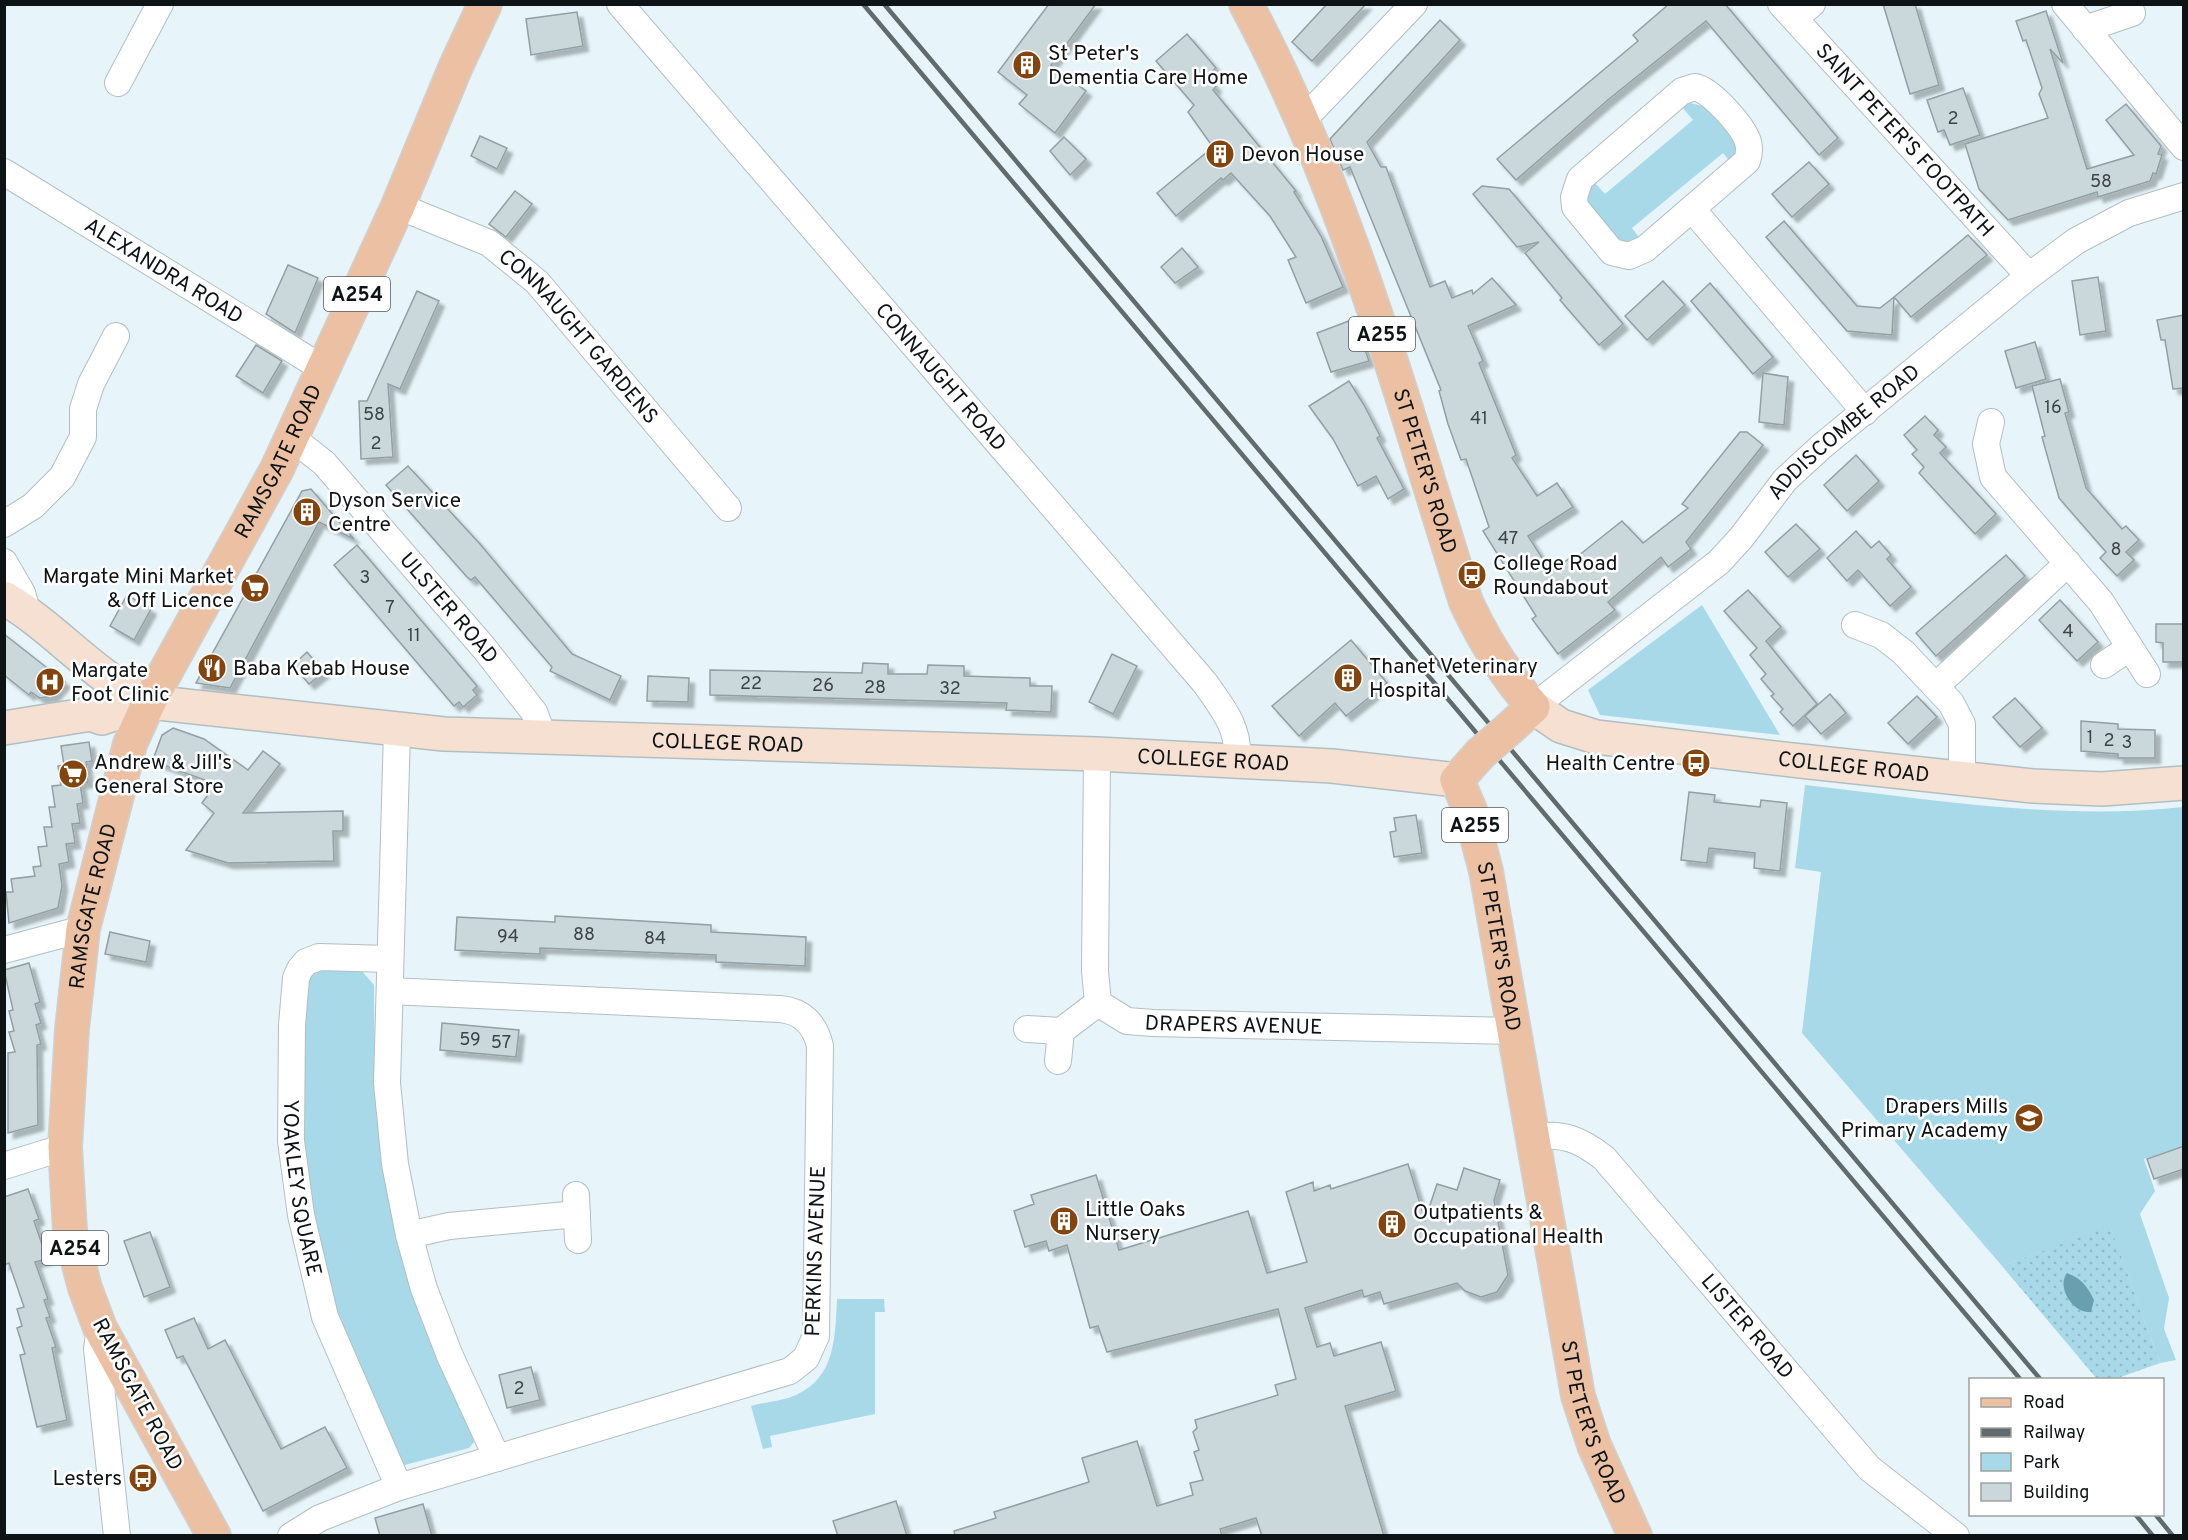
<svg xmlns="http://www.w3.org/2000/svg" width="2188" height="1540" viewBox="0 0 2188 1540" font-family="Overpass,sans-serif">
  <defs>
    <pattern id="garden-dots" width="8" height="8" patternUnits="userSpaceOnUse" patternTransform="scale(1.5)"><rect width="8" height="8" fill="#a7d9e8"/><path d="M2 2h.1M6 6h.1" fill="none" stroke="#8fb9c6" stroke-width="1.8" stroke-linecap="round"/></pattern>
    <filter id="shadow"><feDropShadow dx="5.5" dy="5.5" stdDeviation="1.5" flood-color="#0004"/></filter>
  </defs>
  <rect width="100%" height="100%" fill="#e7f5fa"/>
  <g fill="#a7d9e8">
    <polygon points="1690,103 1707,107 1736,138 1739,147 1733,165 1723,153 1632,228 1641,240 1635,244 1619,243 1584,203 1593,181 1605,194 1693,120 1681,106"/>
    <polygon points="1702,605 1780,735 1600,715 1588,690"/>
    <path d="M1805,785C1930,799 2058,821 2183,807V1146L2144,1159L2155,1191L2140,1214L2169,1298L2164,1329L2176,1360L2160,1363L2110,1227L2002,1266L1802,1033L1821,872L1795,868Z"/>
    <path d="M316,969H360L374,985C374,1090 380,1186 410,1287C425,1336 449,1383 471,1429L474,1442L469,1448L401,1466L337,1330L311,1221L299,1103L308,974Z"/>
    <path d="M837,1299H884L885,1312H875V1414L770,1436L772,1447L763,1449L751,1406C765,1402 783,1401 796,1395C836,1377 835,1336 837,1299Z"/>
  </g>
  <polygon fill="url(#garden-dots)" points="2110,1226 2160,1363 2115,1379 2097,1379 2002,1266"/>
  <path fill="#699fae" d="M2067,1273C2082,1279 2087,1286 2094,1300L2091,1312C2073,1314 2056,1287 2067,1273Z"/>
  <g fill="#cad8dc" stroke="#929fa3" stroke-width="1.5" filter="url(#shadow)">
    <polygon points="1049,4 1096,4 1051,65 1086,91 1055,133 1019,104 1027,95 998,72"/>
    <polygon points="1327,4 1366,4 1312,61 1292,42"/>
    <polygon points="1669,4 1725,4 1838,138 1819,155 1706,21 1609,99 1516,180 1497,159 1638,41 1633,35"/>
    <polygon points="1883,4 1915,4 1939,85 1910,94"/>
    <polygon points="2046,11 2063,63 2050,49 2087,169 2134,155 2106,120 2126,104 2161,146 2158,154 2162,155 2156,174 2153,173 2150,181 2098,197 2097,192 2008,220 1979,189 1965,144 2048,118 2039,94 2042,88 2026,40 2023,41 2016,21"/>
    <polygon points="577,12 583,46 531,55 526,19"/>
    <polygon points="1440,20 1460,40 1367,142 1381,167 1386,167 1430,287 1445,281 1452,298 1472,290 1473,294 1492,278 1516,305 1468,326 1483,361 1479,363 1516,455 1512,458 1537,496 1557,483 1573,507 1528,536 1551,572 1571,557 1573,560 1622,521 1643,543 1688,508 1682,504 1740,432 1747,432 1763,445 1686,542 1691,549 1668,567 1661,557 1608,602 1615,610 1558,654 1532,619 1536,616 1483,531 1489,527 1466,459 1461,460 1448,424 1439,391 1441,390 1350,167 1343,170 1330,139"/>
    <polygon points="1187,34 1216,68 1207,76 1216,87 1213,90 1296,191 1294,192 1321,236 1343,287 1306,303 1288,260 1296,257 1270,216 1231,173 1223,180 1221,178 1176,216 1157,193 1213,147 1188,112 1194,105 1156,61"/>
    <polygon points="1963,88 1980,135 1950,145 1944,130 1938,132 1927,100"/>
    <polygon points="480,136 507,148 497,169 471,156"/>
    <polygon points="1064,137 1086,159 1070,175 1050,151"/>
    <polygon points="1809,162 1829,184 1792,217 1772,194"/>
    <polygon points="1482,186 1509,189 1623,324 1599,345 1560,300 1562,298 1525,253 1539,242 1517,247 1473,194"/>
    <polygon points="515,191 532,204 506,237 489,224"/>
    <polygon points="1784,221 1857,306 1880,308 1894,297 1892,335 1847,331 1766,237"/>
    <polygon points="1968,235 1987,255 1911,317 1894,297"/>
    <polygon points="1182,248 1198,267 1175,283 1161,267"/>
    <polygon points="288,265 318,278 295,333 266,314"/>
    <polygon points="2098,277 2106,331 2080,335 2072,281"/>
    <polygon points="1663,281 1685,305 1647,340 1625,316"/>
    <polygon points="1710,283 1773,357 1753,374 1691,301"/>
    <polygon points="417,291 439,301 400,389 388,384 393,457 361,459 359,401 367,401"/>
    <polygon points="2184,315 2184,388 2173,389 2165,340 2161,340 2157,320"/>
    <polygon points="1354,319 1369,361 1331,372 1317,333"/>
    <polygon points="2035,342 2046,379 2016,388 2005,351"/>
    <polygon points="256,345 282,361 263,393 236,376"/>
    <polygon points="1763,373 1788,377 1784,425 1759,422"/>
    <polygon points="2060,379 2069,412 2065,413 2086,488 2122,529 2126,526 2139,540 2126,552 2134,560 2117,576 2100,558 2106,552 2059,498 2042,437 2045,436 2032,386"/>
    <polygon points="1349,381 1364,405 1380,436 1377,438 1404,489 1388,499 1376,476 1358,486 1333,439 1309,406"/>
    <polygon points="1925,416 1938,430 1934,435 1946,447 1940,453 1996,514 1975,534 1919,473 1924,467 1912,454 1917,450 1904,435"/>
    <polygon points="1856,455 1879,481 1847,511 1824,485"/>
    <polygon points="408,466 480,544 572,654 621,676 610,700 550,671 552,667 475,577 471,580 467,577 386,485"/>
    <polygon points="311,489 354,539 319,522 230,688 196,683 302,491"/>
    <polygon points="1796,524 1820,549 1788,577 1765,552"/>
    <polygon points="1856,531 1871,548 1879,541 1891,555 1887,559 1911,587 1890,606 1858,570 1847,581 1827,558"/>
    <polygon points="357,545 477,686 473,690 477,695 463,707 459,702 454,706 334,565"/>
    <polygon points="2006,555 2025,576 1936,656 1916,633"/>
    <polygon points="1748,590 1781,627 1766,641 1817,704 1793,726 1780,712 1783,709 1771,696 1774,694 1761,679 1766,674 1750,655 1757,648 1724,611"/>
    <polygon points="127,595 151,609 134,640 110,626"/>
    <polygon points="2060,600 2098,642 2077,661 2039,620"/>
    <polygon points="2156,624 2183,624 2184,662 2163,662 2163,643 2156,642"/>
    <polygon points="4,634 65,682 53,696 40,698 31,692 29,695 4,675"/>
    <polygon points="1351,640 1387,683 1346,716 1335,703 1299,736 1272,706"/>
    <polygon points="307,652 324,672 309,684 293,665"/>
    <polygon points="1112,654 1137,666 1113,714 1089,702"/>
    <polygon points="863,663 888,664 888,674 927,674 928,665 964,666 964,676 1030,678 1030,686 1052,686 1051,712 1006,710 1007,703 710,695 710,670 862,673"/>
    <polygon points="648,676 689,678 688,702 647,701"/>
    <polygon points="1830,694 1846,713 1821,734 1805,716"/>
    <polygon points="1917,696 1937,717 1908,744 1888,723"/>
    <polygon points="2015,698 2042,728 2020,747 1993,717"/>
    <polygon points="2081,721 2118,724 2118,729 2155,730 2155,758 2118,758 2118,754 2081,751"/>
    <polygon points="173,728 204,739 248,770 263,751 280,764 243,813 343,811 343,831 333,831 334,861 228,863 186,850 214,813 202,803 216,784 158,763 154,757 162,735"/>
    <polygon points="89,742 92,761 86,762 88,782 80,783 83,803 77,804 80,823 72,824 75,843 66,844 69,862 59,864 62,886 58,908 9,923 6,892 13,892 11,879 35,876 33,867 41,866 38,847 47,846 44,827 52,827 49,807 55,807 52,786 61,785 58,766 64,765 61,746"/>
    <polygon points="1689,792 1715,795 1714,802 1760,807 1761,800 1787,803 1780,871 1754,868 1755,853 1709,848 1707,863 1681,860"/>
    <polygon points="1416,815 1422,853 1394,857 1390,832 1396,831 1394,818"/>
    <polygon points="555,916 711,925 711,932 806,937 805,966 716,962 716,955 667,953 540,948 540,954 455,950 457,917 555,922"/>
    <polygon points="110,932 150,941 146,962 105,954"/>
    <polygon points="29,963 40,1002 35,1004 41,1023 36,1025 41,1044 37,1045 38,1125 8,1133 8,1053 15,1052 9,1032 14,1031 9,1011 13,1010 4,970"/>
    <polygon points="442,1023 519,1030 516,1057 440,1050"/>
    <polygon points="2184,1146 2184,1169 2154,1179 2147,1159"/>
    <polygon points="1408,1164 1425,1220 1437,1184 1457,1190 1464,1168 1500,1180 1494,1200 1508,1275 1497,1292 1481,1297 1465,1291 1457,1283 1384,1304 1380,1292 1364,1297 1362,1290 1305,1308 1317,1347 1330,1343 1334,1356 1381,1342 1396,1391 1345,1406 1384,1536 1262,1536 1256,1518 1220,1529 1222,1536 955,1536 954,1531 996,1518 994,1512 1089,1482 1082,1458 1137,1441 1157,1506 1193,1495 1190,1483 1203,1480 1194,1452 1199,1450 1193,1432 1197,1428 1195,1420 1278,1395 1275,1385 1296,1379 1278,1309 1107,1352 1098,1326 1090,1328 1067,1245 1049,1251 1046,1241 1025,1247 1014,1211 1034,1204 1031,1195 1096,1175 1119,1250 1248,1211 1267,1273 1307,1262 1286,1192 1313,1182 1314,1191 1330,1185 1331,1189"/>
    <polygon points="28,1189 39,1219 34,1221 47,1259 35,1262 48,1299 44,1300 50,1317 46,1318 56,1347 52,1348 67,1420 37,1427 20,1355 25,1354 17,1328 22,1326 17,1309 24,1307 9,1263 4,1265 4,1197"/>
    <polygon points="150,1232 170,1287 144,1297 124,1241"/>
    <polygon points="194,1318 208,1349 225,1340 281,1449 325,1427 347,1468 263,1511 183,1356 177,1358 165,1330"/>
    <polygon points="531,1367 540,1400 507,1408 499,1375"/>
    <polygon points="896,1501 907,1536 838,1536 833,1521"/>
    <polygon points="423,1504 432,1536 380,1536 375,1518"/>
  </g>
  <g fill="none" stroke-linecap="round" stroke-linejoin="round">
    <g stroke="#b1bfc3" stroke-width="28">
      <g id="street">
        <path id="s1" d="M620,4L1205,683C1223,709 1240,728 1237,761"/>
        <path id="s2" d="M1781,4L2029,276"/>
        <polyline points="2065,4 2184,147"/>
        <polyline points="1794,18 1812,4"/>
        <polyline points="2085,29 2132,13"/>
        <polyline points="118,83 160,4"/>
        <path d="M1695,87C1712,91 1743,126 1748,142C1750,149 1749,155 1747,161L1645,249L1629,256L1612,252L1575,207L1574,197L1580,179L1682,91Z"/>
        <polyline points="1302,121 1414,4"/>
        <path id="s3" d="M4,172L322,368"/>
        <path id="s4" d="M398,206L489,243L537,282L728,508"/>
        <polyline points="1692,209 1865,412"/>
        <polyline points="1991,422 1986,444 1993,477 2101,602 2147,674"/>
        <path id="s5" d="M292,438L324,463L484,648L534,712L544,738"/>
        <polyline points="4,524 33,506 62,477 83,437 83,409 91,384 116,336"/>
        <polyline points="4,562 22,593 27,611"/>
        <polyline points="1855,625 1881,635 1903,652 1951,703 1962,724 1962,779"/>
        <polyline points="2104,665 2129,648"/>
        <polyline points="1936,686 2068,563"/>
        <path id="s6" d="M1533,707L1719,562L1741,538L1785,480L1822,446L2029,276L2076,241L2129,213L2184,196"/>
        <polyline points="397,731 387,1083 395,1164 409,1235 424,1289 450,1356 497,1458"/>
        <path id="s7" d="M1097,754L1095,971L1098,1003L1127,1021L1153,1023L1513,1031"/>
        <polyline points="4,950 83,929"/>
        <path id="s8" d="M390,959L319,957L306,962L300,969L296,978L292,1025L291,1141L301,1215L325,1317L399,1487"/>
        <polyline points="1027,1029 1061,1031 1058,1061"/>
        <polyline points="1061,1031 1098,1003"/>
        <path id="s9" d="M1534,1138C1562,1131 1582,1141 1604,1158L1869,1468L1956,1536"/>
        <polyline points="4,1166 65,1147"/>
        <polyline points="576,1195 578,1240"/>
        <polyline points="409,1235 449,1226 577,1214"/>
        <polyline points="100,1328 97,1349 117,1536"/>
        <path d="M291,1536L320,1518L399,1487L790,1371L806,1358L816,1336L820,1046C815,1024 802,1011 780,1009L390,991"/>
      </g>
    </g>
    <g stroke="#b1bfc3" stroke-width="36">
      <g id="secondary">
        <path d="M4,598C56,628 94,678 149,702"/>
        <path id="s10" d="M1533,707L1561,726L1596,737L1801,761L2033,786L2102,789L2184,783"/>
        <path id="s11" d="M4,728L91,714L102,718L149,702L444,734L1097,754L1332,766L1457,780"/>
      </g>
    </g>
    <g stroke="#cfd0d0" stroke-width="36">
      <g id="primary">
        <path id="s12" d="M1246,4C1347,192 1402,400 1466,602C1484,641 1505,674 1533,707L1511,727"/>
        <path id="s13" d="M1480,754L1457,780L1470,810L1486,871L1578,1396L1594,1445L1635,1536"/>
        <path id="s14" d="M214,1536L100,1328L85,1288L70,1231L65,1147L72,1029L83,929L130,744L149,702L277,469L398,206L456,66L485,4"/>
      </g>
    </g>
    <use href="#street" stroke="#fff" stroke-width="26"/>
    <use href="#secondary" stroke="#f6e0d1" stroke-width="33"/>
    <use href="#primary" stroke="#ecc1a3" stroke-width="33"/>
    <g stroke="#616a6d" stroke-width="4.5">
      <polyline points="863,4 2021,1380"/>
      <polyline points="884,4 2041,1380"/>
      <polyline points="2135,1514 2153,1536"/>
      <polyline points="2155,1514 2173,1536"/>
    </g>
    <g stroke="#cfd0d0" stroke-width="36" stroke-linecap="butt">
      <polyline id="primary-bridge" points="1480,754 1511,727"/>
    </g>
    <use href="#primary-bridge" stroke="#ecc1a3" stroke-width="33"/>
  </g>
  <defs>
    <g id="building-disc" transform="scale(1.5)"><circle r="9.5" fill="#84440d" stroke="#fff"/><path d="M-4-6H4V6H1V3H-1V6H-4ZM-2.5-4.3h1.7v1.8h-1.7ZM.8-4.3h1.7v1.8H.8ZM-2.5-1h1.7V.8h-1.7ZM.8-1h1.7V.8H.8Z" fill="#fff"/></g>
    <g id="bus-disc" transform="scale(1.5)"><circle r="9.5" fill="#84440d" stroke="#fff"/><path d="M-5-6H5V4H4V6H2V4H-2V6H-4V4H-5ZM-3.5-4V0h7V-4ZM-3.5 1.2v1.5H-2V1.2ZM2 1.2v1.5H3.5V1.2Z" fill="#fff"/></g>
    <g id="supermarket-disc" transform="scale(1.5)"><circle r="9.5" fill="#84440d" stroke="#fff"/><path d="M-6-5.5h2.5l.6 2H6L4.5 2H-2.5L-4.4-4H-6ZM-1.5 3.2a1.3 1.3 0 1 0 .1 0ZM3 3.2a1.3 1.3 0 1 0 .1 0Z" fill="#fff"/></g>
    <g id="restaurant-disc" transform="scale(1.5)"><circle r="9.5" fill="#84440d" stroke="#fff"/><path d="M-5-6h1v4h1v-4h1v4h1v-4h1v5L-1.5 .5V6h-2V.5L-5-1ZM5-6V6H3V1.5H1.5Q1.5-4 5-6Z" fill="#fff"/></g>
    <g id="hospital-disc" transform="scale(1.5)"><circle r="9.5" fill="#84440d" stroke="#fff"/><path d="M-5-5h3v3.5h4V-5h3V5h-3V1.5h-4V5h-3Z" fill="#fff"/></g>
    <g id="school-disc" transform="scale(1.5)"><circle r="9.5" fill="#84440d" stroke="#fff"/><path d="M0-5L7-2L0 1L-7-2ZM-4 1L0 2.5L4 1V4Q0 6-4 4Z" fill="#fff"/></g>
  </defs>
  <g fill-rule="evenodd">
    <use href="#building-disc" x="1027" y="65"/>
    <use href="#building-disc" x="1220" y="154"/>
    <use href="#building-disc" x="307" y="512"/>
    <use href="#bus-disc" x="1472" y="575"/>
    <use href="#supermarket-disc" x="255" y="588"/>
    <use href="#restaurant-disc" x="212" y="668"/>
    <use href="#building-disc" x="1348" y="678"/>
    <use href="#hospital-disc" x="50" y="682"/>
    <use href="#bus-disc" x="1696" y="763"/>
    <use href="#supermarket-disc" x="73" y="774"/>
    <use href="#school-disc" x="2029" y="1118"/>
    <use href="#building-disc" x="1064" y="1221"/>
    <use href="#building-disc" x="1392" y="1224"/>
    <use href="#bus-disc" x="143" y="1478"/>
  </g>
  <g text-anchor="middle" stroke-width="5" stroke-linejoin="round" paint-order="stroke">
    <g font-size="18" fill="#3d4447">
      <text x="1953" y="124">2</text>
      <text x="2101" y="187">58</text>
      <text x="2053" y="413">16</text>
      <text x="374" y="420">58</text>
      <text x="1479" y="424">41</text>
      <text x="376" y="449">2</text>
      <text x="1508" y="544">47</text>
      <text x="2116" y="555">8</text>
      <text x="365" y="583">3</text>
      <text x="390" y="613">7</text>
      <text x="2068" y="637">4</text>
      <text x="414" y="641">11</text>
      <text x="751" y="689">22</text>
      <text x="823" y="691">26</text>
      <text x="875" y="693">28</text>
      <text x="950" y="694">32</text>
      <text x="2090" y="743">1</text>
      <text x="2109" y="746">2</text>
      <text x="2127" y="748">3</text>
      <text x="584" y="940">88</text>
      <text x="508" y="942">94</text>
      <text x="655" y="944">84</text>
      <text x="470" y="1045">59</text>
      <text x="501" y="1048">57</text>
      <text x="519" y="1394">2</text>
    </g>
    <g fill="#fff" stroke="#565a5b" stroke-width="1.5">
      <rect x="324" y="277" width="66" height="34" rx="4.5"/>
      <rect x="1349" y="317" width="66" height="34" rx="4.5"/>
      <rect x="1442" y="808" width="66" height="34" rx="4.5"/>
      <rect x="42" y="1231" width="66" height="34" rx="4.5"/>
    </g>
    <g font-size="20" font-weight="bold" fill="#0e1315">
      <text x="357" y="301">A254</text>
      <text x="1382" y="341">A255</text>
      <text x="1475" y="832">A255</text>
      <text x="75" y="1255">A254</text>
    </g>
    <g font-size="21" fill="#0e1315" stroke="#fff" text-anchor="start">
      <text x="1048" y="60">St Peter's<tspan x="1048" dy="24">Dementia Care Home</tspan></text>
      <text x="1241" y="161">Devon House</text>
      <text x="328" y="507">Dyson Service<tspan x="328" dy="24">Centre</tspan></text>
      <text x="1493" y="570">College Road<tspan x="1493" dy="24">Roundabout</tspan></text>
      <text x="234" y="583" text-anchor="end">Margate Mini Market<tspan x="234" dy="24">&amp; Off Licence</tspan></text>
      <text x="1369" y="673">Thanet Veterinary<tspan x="1369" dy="24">Hospital</tspan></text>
      <text x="233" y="675">Baba Kebab House</text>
      <text x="71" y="677">Margate<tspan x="71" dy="24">Foot Clinic</tspan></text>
      <text x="94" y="769">Andrew &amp; Jill's<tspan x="94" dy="24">General Store</tspan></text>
      <text x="1675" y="770" text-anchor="end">Health Centre</text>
      <text x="2008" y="1113" text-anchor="end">Drapers Mills<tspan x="2008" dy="24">Primary Academy</tspan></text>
      <text x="1085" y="1216">Little Oaks<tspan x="1085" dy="24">Nursery</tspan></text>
      <text x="1413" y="1219">Outpatients &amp;<tspan x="1413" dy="24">Occupational Health</tspan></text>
      <text x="122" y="1485" text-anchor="end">Lesters</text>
    </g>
    <g font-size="21" fill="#0e1315" stroke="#fff">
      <text dy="7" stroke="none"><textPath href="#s2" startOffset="184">SAINT PETER'S FOOTPATH</textPath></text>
      <text dy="7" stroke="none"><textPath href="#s3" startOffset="188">ALEXANDRA ROAD</textPath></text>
      <text dy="7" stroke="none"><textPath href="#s4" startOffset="228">CONNAUGHT GARDENS</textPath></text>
      <text dy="7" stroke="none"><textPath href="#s1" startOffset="492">CONNAUGHT ROAD</textPath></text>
      <text dy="7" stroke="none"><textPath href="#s6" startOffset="417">ADDISCOMBE ROAD</textPath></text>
      <text dy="7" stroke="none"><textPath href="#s14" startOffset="1152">RAMSGATE ROAD</textPath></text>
      <text dy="7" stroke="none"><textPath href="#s12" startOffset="501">ST PETER'S ROAD</textPath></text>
      <text dy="7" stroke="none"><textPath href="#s5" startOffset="232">ULSTER ROAD</textPath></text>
      <text dy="7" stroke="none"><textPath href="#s11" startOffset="730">COLLEGE ROAD</textPath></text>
      <text dy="7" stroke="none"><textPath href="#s11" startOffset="1216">COLLEGE ROAD</textPath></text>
      <text dy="7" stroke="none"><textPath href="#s10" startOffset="330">COLLEGE ROAD</textPath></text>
      <text dy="7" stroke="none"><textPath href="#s14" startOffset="666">RAMSGATE ROAD</textPath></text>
      <text dy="7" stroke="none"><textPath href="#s13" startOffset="207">ST PETER'S ROAD</textPath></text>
      <text dy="7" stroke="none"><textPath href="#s7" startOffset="390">DRAPERS AVENUE</textPath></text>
      <text dy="7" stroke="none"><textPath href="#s8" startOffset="315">YOAKLEY SQUARE</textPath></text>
      <text transform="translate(815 1251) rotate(-88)" y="7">PERKINS AVENUE</text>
      <text dy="7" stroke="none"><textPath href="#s9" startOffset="297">LISTER ROAD</textPath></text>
      <text transform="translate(138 1394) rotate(62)" y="7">RAMSGATE ROAD</text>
      <text dy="7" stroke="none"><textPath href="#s13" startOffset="693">ST PETER'S ROAD</textPath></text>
    </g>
  </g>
  <rect width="2188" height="1540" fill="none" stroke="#0e1315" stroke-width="12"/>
  <rect x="1969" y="1378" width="195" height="138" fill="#ffffff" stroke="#9fa1a1" stroke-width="1.5"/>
  <rect x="1981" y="1398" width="30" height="9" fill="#ecc1a3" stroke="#9fa1a1" stroke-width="1.5"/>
  <text x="2023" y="1408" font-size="18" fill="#0e1315">Road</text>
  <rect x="1981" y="1428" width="30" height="9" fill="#616a6d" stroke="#9fa1a1" stroke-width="1.5"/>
  <text x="2023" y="1438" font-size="18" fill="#0e1315">Railway</text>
  <rect x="1981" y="1453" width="30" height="18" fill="#a7d9e8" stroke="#9fa1a1" stroke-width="1.5"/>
  <text x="2023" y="1468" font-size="18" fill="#0e1315">Park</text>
  <rect x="1981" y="1483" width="30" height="18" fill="#cad8dc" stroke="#9fa1a1" stroke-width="1.5"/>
  <text x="2023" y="1498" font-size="18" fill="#0e1315">Building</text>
</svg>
